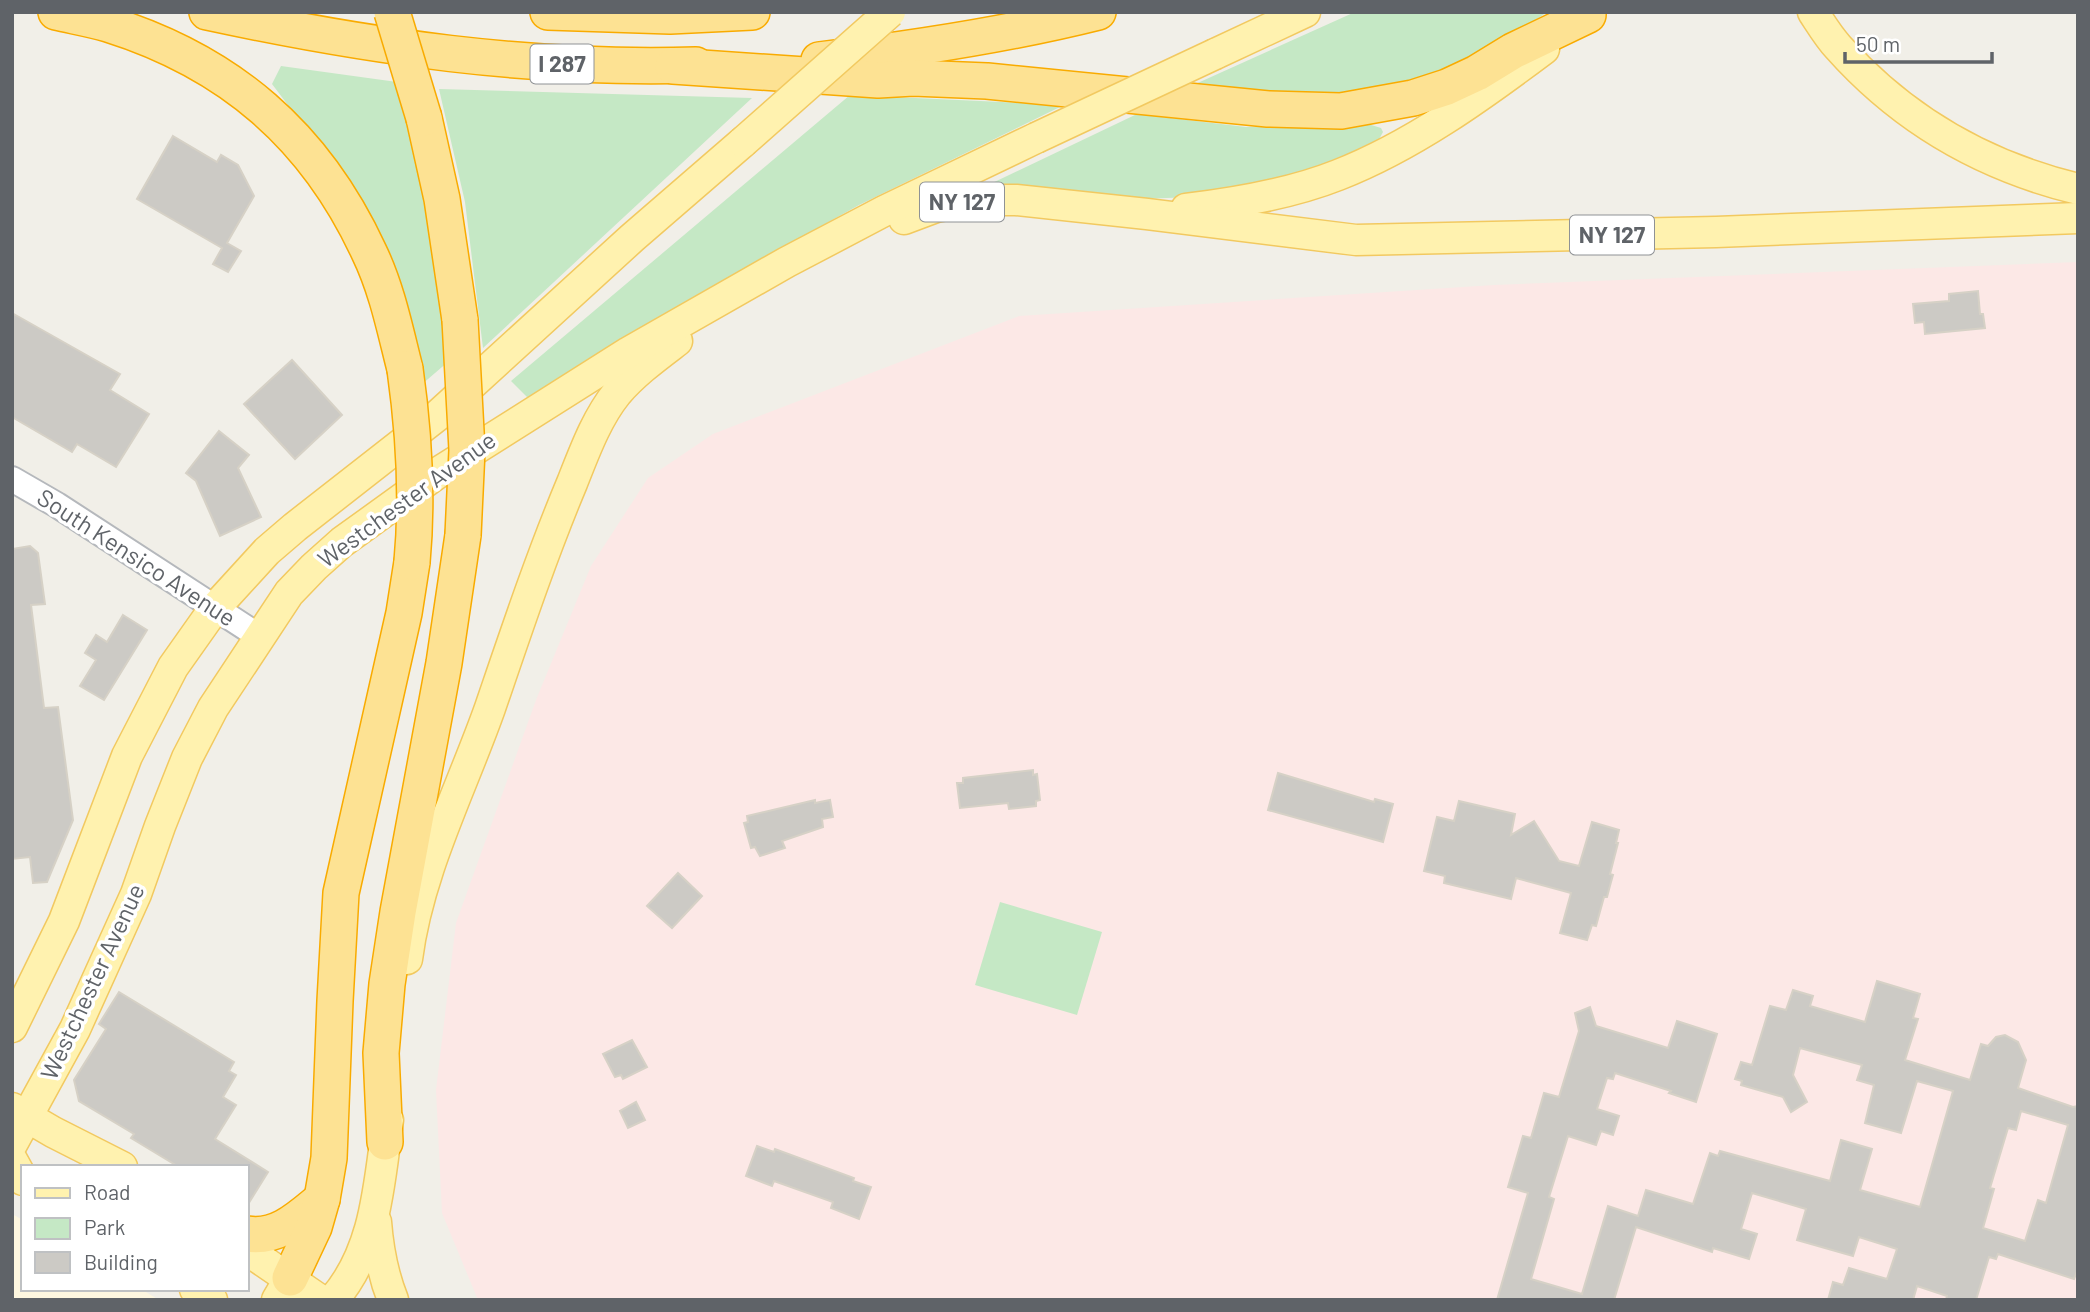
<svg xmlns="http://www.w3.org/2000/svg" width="2090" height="1312" viewBox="0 0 2090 1312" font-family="Barlow,sans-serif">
  <rect width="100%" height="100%" fill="#f1efe8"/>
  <polygon fill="#fef7e0" points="12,1214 23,1220 23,1289 141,1289 159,1300 12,1300"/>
  <polygon fill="#fce8e6" points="2078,262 2078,1300 478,1300 442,1213 436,1090 456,923 536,700 591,566 648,478 713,434 1019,316 1494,285"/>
  <g fill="#c5e8c5">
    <path d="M1355,12H1547C1514,35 1478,58 1440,73C1389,94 1331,98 1277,97C1249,96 1219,90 1191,86Z"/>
    <polygon points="281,66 397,82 426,199 449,361 421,385 344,179 272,84"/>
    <polygon points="439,89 752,98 483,348 465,202"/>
    <polygon points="850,95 1064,105 859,205 653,320 530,400 511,381"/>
    <polygon points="1137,114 1246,127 1368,124 1381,128 1383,132 1377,143 1324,170 1195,197 1109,200 986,186"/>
    <polygon points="1000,902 1102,932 1077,1015 975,985"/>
  </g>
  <g fill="#cccac5" stroke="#d6d1c6" stroke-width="2" fill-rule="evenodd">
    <polygon points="173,136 217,162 221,155 238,165 254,196 227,243 241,251 228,272 213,264 222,248 137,199"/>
    <polygon points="1978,291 1980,314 1983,314 1985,328 1925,334 1924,322 1915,323 1913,304 1949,301 1949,294"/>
    <polygon points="12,313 120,374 110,390 149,414 116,467 77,444 72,452 12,417"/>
    <polygon points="292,360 342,415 295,459 244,404"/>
    <polygon points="219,431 249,455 238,468 261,517 220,536 196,481 186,473"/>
    <polygon points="30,546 38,553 45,604 31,605 44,708 58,707 73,820 47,882 33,883 30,857 12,859 12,549"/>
    <polygon points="123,615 147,630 104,700 80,686 96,660 85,653 96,635 107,642"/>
    <polygon points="1033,770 1033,775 1037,774 1040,800 1036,801 1036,806 1009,809 1008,803 960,808 957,783 963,783 963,778"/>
    <polygon points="1278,773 1374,802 1375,799 1393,804 1383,842 1268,810"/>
    <polygon points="815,800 815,803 830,800 833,817 822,819 823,827 782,841 785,848 760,856 755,847 751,848 744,823 748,822 747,816"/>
    <polygon points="1459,801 1515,814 1511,835 1534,821 1559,861 1579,866 1592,822 1619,830 1616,843 1618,843 1610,874 1613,875 1611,882 1607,897 1604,897 1596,926 1592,925 1587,940 1560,933 1571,893 1516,878 1511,899 1444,883 1445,876 1424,871 1437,817 1454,821"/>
    <polygon points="678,873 702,896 672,928 647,906"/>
    <path d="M1877,981L1920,994L1913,1018L1918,1019L1905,1060L1970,1080L1981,1044L1988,1046L1996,1037L2005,1035L2018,1042L2026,1060L2018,1088L2073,1107L2078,1106V1269L2074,1279L1998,1254L1996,1259L1989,1257L1976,1300H1946L1947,1296L1917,1286L1913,1300H1828L1833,1282L1843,1285L1849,1268L1887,1279L1897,1249L1859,1237L1853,1256L1797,1240L1806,1209L1752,1193L1741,1229L1757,1234L1749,1259L1713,1248L1712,1252L1636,1227L1614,1300H1497L1528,1193L1508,1187L1523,1136L1531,1138L1544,1093L1559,1097L1579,1031L1575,1013L1590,1007L1596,1026L1668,1048L1677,1021L1717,1034L1696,1102L1669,1093L1671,1091L1615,1073L1613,1079L1607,1078L1597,1109L1619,1116L1613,1135L1601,1131L1596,1145L1568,1136L1549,1197L1554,1199L1531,1279L1582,1294L1608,1206L1638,1216L1646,1190L1693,1204L1710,1153L1718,1156L1720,1151L1830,1181L1841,1140L1872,1149L1860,1190L1920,1207L1953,1091L1917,1081L1901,1133L1865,1123L1874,1085L1857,1080L1862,1065L1800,1048L1793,1075L1807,1102L1791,1112L1783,1097L1741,1085L1742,1081L1735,1079L1741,1062L1752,1065L1770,1006L1786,1010L1793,990L1813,996L1810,1006L1865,1022ZM2021,1111L2068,1125L2046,1203L2038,1200L2025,1241L1983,1228L1994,1189L1990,1188L2008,1128L2016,1130Z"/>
    <polygon points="119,992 234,1062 229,1071 236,1075 223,1097 236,1105 215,1139 268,1172 247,1206 247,1167 179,1167 131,1138 134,1134 79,1101 74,1080 106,1029 99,1024"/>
    <polygon points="632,1040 647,1067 623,1079 621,1075 615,1077 603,1054"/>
    <polygon points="636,1102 645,1120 628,1128 620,1111"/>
    <polygon points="757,1146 774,1152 775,1149 854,1178 853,1181 871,1187 859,1219 831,1208 833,1202 774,1181 772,1186 746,1176"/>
  </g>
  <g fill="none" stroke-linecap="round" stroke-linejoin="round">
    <g stroke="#b5b8bc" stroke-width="28">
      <polyline id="minor" points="12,479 57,505 260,637"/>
    </g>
    <g stroke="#f2c960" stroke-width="33">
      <g id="major">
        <path d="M1813,12C1821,24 1828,36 1838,47C1903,120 1983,166 2078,189"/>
        <polyline points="1215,54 1305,12"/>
        <path d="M1186,209C1237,203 1290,194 1338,175C1412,146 1480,97 1544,49"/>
        <polyline points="904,219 936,207 973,200 1016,200 1147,214 1356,240 1716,232 2078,218"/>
        <path d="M407,959C418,872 461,790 490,708C516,632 541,557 572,483C584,453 596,419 617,393C634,373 656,357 677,341"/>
        <polyline points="12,1027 64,921 127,756 173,667 214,609 267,551 295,527 437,416 632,238 743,142"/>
        <polyline points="12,1108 53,1132 122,1167"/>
        <polyline points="12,1144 75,1029 136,894 160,826 187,758 213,708 289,593 314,567 342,542 439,472 629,352 787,262 884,211 1036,138"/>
        <polyline points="12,1160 23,1180"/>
        <path d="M376,1222C378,1248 383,1275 393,1300"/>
        <polyline points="247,1250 320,1300"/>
        <polyline points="195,1289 212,1300"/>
        <polyline points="277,1300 290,1278"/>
        <path d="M333,1300C377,1250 379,1182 388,1120"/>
      </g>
    </g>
    <g stroke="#f9ab00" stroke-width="38">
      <g id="highway">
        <path d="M56,12C73,16 91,19 108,24C229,62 315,135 369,252C387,289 395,330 405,369"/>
        <path d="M207,12C370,47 530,70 696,65"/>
        <polyline points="548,12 670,16 752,12"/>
        <path d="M819,60C913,49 1006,35 1098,12"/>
        <polyline points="673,66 878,80 913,78 987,81 1268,109 1341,111 1413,98 1447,87 1477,73 1513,51 1588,15"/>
        <polyline points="424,118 442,199 460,320"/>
        <polyline points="385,1142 381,1053 387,984 398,912 444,663 463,535"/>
        <path d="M247,1234C278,1239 300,1217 322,1199"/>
        <polyline points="290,1278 314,1227 322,1199 329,1158 335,1001 341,893 404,613 412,562"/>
      </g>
    </g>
    <use href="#minor" stroke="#fff" stroke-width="24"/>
    <use href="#major" stroke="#fff2af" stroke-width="30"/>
    <use href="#highway" stroke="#fde293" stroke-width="35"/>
    <g stroke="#f2c960" stroke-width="33" stroke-linecap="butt">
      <g id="major-bridge">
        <polyline points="1036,138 1215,54"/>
        <polyline points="743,142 890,12"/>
      </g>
    </g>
    <g stroke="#f9ab00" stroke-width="38" stroke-linecap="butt">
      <g id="highway-bridge">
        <polyline points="392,12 424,118"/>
        <polyline points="460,320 467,450 463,535"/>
        <path d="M405,369C414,433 418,498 412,562"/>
      </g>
    </g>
    <use href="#major-bridge" stroke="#fff2af" stroke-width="30"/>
    <use href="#highway-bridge" stroke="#fde293" stroke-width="35"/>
  </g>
  <g text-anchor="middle" stroke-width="7" stroke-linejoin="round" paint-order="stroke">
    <g fill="#fff" stroke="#8f9295" stroke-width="2">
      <rect x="530.5" y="44.5" width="63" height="39" rx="5"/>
      <rect x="920" y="182.5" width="84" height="39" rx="5"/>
      <rect x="1570" y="215.5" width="84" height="39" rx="5"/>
    </g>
    <g font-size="23" font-weight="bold" fill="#5f6368">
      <text x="562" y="72">I 287</text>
      <text x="962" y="210">NY 127</text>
      <text x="1612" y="243">NY 127</text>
    </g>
    <g font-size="24" fill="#5f6368" stroke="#fff">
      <text transform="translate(407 500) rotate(-36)" y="8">Westchester Avenue</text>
      <text transform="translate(136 558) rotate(33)" y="8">South Kensico Avenue</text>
      <text transform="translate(93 982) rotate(-65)" y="8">Westchester Avenue</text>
    </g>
  </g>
  <rect width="2090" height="1312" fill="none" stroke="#5f6368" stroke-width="28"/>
  <rect x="21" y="1165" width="228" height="126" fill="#ffffff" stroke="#bfc1c3" stroke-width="2"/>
  <rect x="35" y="1188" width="35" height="10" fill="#fff2af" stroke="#bfc1c3" stroke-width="2"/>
  <text x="84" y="1200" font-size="21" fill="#5f6368">Road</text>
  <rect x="35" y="1218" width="35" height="21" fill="#c5e8c5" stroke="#bfc1c3" stroke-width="2"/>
  <text x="84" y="1235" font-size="21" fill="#5f6368">Park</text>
  <rect x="35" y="1252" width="35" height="21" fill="#cccac5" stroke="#bfc1c3" stroke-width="2"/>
  <text x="84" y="1270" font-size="21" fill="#5f6368">Building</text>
  <path d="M1845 52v10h147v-10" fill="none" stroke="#5f6368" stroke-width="3.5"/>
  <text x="1856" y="52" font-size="21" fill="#5f6368" stroke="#ffffff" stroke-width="5" paint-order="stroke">50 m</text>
</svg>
